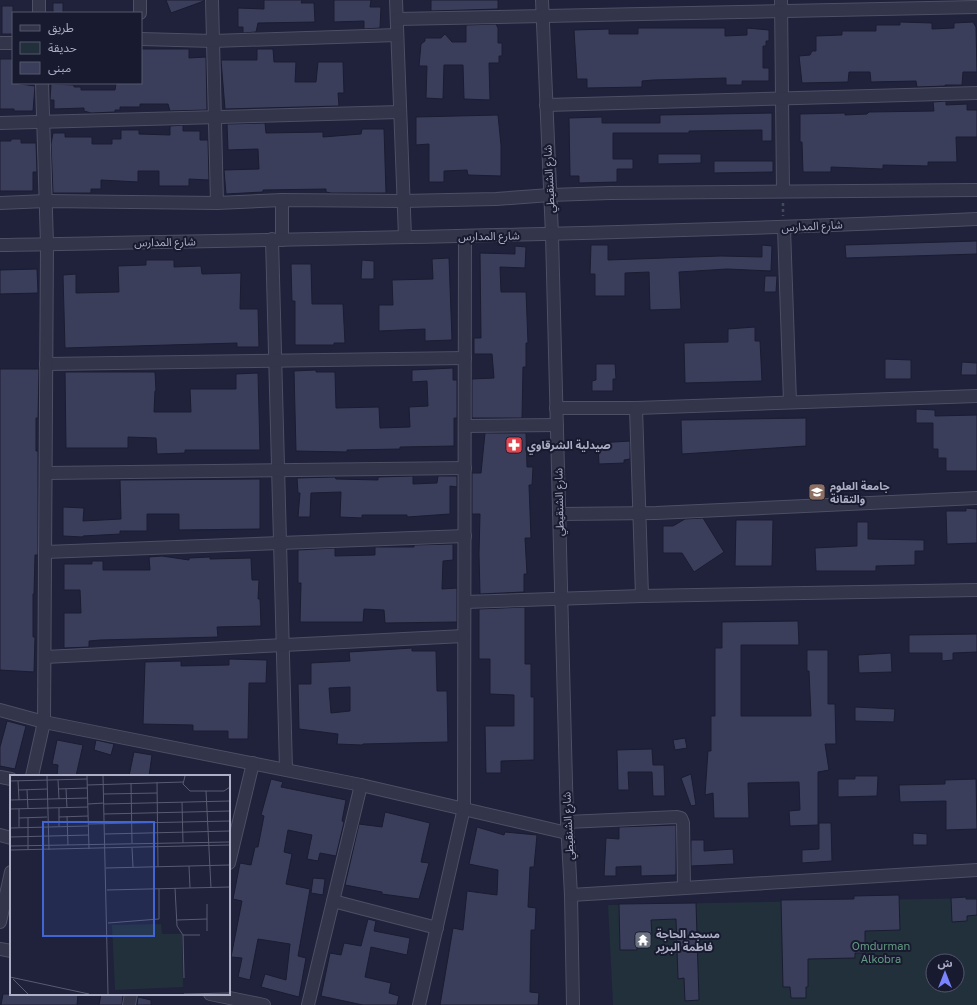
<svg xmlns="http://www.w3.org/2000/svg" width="977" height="1005" viewBox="0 0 977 1005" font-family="'Golos Text','Noto Sans Arabic',sans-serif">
  <rect width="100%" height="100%" fill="#1f223a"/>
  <path fill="#21303b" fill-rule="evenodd" d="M977,898V1005H613L608,905ZM933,961H957V985H933Z"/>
  <g fill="#3a3e5b" stroke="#1a1c31" fill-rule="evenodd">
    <polygon points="166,0 204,0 204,1 171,13"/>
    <polygon points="264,0 302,0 301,3 314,3 315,22 258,23 256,32 243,33 243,27 238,27 238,8 264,9"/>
    <polygon points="334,0 371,0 370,7 381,7 380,28 364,29 364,21 334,22"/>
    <polygon points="431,0 498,0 498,9 431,11"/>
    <rect x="53" y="3" width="10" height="10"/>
    <rect x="2" y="6" width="11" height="28"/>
    <polygon points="900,22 932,23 932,29 954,28 954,23 973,22 976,27 977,72 963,72 962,85 945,85 945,86 917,87 916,81 871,82 870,72 849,72 848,82 802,83 799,56 810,55 812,51 816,51 816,36 842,35 842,31 876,31 876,25 900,25"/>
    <polygon points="496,24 498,28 498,43 502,43 502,56 499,56 499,63 489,63 490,100 464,99 463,65 444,65 443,99 426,98 427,66 419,66 421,44 425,41 425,38 441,38 445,34 452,42 466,42 466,25"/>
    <polygon points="638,28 725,28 725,36 747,35 747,28 769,30 769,41 766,41 766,46 763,46 763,68 769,68 769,81 742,81 742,85 726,85 726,78 653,80 642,81 642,87 587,88 587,79 577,79 574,30 609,29 609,34 638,34"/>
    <polygon points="141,49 189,49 189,58 206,57 207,110 170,111 168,104 140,104 140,107 120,107 120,110 115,110 115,112 91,113 84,111 84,108 54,109 54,100 50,100 51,84 74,85 74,87 81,87 81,90 115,90 116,83 141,83"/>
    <polygon points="257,49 273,49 274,62 296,62 295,82 316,82 318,62 343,62 344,93 338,93 339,106 225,109 221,60 257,60"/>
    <polygon points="0,59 13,59 13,83 35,86 33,111 14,111 14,109 0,109"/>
    <polygon points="946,101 946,105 967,104 967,110 977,110 977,137 956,137 957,162 928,162 928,166 883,165 883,169 831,167 831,172 803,172 802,142 800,142 800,114 845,113 845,115 867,114 869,112 934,111 933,102"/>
    <polygon points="772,113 772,141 762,141 762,130 689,131 689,133 613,133 613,159 633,159 633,169 617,169 617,182 579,183 579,176 570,176 569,118 602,117 602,123 660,123 660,115"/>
    <polygon points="498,115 501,145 501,176 468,175 467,170 444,171 444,182 429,182 429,144 416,145 416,117"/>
    <polygon points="265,123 266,133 323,132 323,137 361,134 362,129 384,129 386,193 331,193 326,192 326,189 263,190 263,192 226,194 224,170 259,169 258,149 228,150 227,124"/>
    <polygon points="183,125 183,131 200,131 200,140 208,140 209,180 189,179 189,186 159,186 159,171 138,171 138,182 101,180 101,189 91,189 91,193 53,193 51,144 53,133 65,133 65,137 92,137 92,144 112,144 112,139 121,139 121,130 139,130 139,134 170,135 170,126"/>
    <polygon points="11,139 21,139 21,143 36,143 37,172 33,172 33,191 0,191 0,141 11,141"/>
    <polygon points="658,154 701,154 701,163 658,164"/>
    <polygon points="714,161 773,161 773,172 714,173"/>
    <polygon points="977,241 977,254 846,258 845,245"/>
    <polygon points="591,245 608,245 608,260 721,256 762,257 762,245 772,246 771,271 727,269 679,272 681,309 650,310 649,272 625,273 625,296 595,296 595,274 590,274"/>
    <polygon points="515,246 526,247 525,268 500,267 501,292 526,292 528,343 526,343 526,367 523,367 522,418 472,418 472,379 494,378 492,354 474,354 474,338 481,338 480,253 515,254"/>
    <polygon points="449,258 452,340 425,341 425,329 379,331 379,305 393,305 392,280 433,279 432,259"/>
    <polygon points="146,260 174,260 174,267 201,266 202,274 241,273 240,309 258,309 259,347 237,347 237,343 65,348 63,275 76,274 76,293 119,292 118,266 146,265"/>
    <polygon points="362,260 374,261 374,279 361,279"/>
    <polygon points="291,264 311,264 312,304 343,304 345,343 334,343 334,345 295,345 295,301 292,301"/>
    <polygon points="37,269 38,293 0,294 0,270"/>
    <polygon points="765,276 777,276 776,292 764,292"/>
    <polygon points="755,327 755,341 760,341 762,381 685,383 684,343 728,342 728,329"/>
    <polygon points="885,359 911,360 911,379 885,379"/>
    <polygon points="962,362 977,363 977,375 961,375"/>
    <polygon points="596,364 615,364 616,379 613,379 613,391 592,391 592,381 596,380"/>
    <polygon points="453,368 453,380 457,380 457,418 454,418 454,446 400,447 400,449 347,450 347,452 296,451 294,371 316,370 316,372 335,372 336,408 379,407 380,428 410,427 409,407 428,406 427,381 412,382 412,370"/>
    <polygon points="0,369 39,369 38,418 36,418 36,451 38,451 38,555 35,555 34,594 33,594 33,637 35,637 34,672 0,670"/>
    <polygon points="65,372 155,372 156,391 155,391 154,412 191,412 190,389 236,389 236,374 258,373 260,450 185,450 185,453 157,454 156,438 128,437 128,448 66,448"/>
    <polygon points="916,409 935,410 935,416 977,415 977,471 946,471 946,458 938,458 938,449 933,449 933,423 916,423"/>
    <polygon points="806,418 806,446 682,454 681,420"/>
    <polygon points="485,433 526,433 527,467 533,467 532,485 529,485 531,538 525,538 527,574 524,574 524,592 480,594 479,554 480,514 472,514 472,473 481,473"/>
    <polygon points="630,441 630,459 624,460 624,463 599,464 598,443"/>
    <polygon points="413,476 413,484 437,483 438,476 457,476 457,487 450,486 450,514 407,517 407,515 362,515 362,518 340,517 341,492 311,493 310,517 298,517 300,493 298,493 297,478 335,477 336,479 378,480 378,477"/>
    <polygon points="260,479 260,529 179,530 179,514 147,514 147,531 120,531 120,534 83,536 83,537 63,536 63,507 84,508 83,521 121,519 120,480"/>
    <polygon points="966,508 977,509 977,543 947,544 946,511 966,511"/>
    <polygon points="703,518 724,552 694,572 682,553 663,553 663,526 673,526 685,519"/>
    <polygon points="736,520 773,520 772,566 735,566"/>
    <polygon points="857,522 868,522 868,539 924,540 924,551 915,551 915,565 876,566 876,571 816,571 815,548 857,546"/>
    <polygon points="453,544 453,560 443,561 442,589 457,588 457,622 385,623 384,610 364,609 363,622 300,622 301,583 298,583 298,550 335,548 335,556 375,555 375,547 414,547 414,545"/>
    <polygon points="162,556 189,560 189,558 210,557 210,559 251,558 252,580 259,580 258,599 260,599 261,626 217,627 218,637 100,640 89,641 89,647 64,648 64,613 81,613 80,590 64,590 64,564 92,564 92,561 103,561 103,570 150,570 149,557"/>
    <polygon points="525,607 525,664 531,664 531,697 534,697 534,760 501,761 501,773 486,773 485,726 514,726 514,695 490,694 490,659 479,659 479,609"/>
    <polygon points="798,621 799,645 741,645 741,716 811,716 809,671 807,671 807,650 828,650 828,704 835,704 836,744 825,744 829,770 818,772 818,825 790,826 789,811 800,810 799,782 748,783 749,818 714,818 713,793 705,795 708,751 711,751 711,716 715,716 715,648 722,648 722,622"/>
    <polygon points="977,634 977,652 953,653 953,660 942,661 942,653 909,653 909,635"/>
    <path d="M412,648V651H436L437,691H447L448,742L363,744L362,745L337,744L338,734L299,729L298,684H311V663L350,661L349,652ZM350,687V711L331,713L329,688Z"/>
    <polygon points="891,653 892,672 859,673 858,655"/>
    <polygon points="229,659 267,660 266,683 249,683 248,739 228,739 228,731 193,731 193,725 143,724 145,662 181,661 181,666 229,665"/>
    <polygon points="855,707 895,709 894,722 855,721"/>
    <polygon points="7,721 26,726 15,769 0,766 0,747"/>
    <polygon points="685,738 687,748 675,750 673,740"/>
    <polygon points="57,740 83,745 76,776 57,776 58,765 52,764"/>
    <polygon points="96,740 114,744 111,755 94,750"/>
    <polygon points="652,749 653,765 664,765 665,796 653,796 652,772 628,772 629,790 618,790 617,750"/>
    <polygon points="134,752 152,755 149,776 129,776"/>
    <polygon points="691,774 696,805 691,806 681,778"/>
    <polygon points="855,776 878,776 877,796 838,797 838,779 855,779"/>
    <polygon points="271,779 283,782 281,787 346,800 342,821 344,822 336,856 320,853 318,861 307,859 312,835 288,830 284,852 292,854 286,884 310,889 298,956 306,958 299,997 261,987 265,974 286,980 290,944 258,939 250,980 238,977 242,958 231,957 242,901 233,899 240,863 251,865 255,847 258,847 264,816 261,815"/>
    <polygon points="976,779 977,829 946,830 946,801 900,802 899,785 945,784 945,780"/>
    <polygon points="385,812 430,823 421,862 429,863 419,899 382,894 382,892 345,885 359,824 382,827"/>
    <polygon points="819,823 831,823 832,861 802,863 802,850 819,849"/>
    <polygon points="676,825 676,875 641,876 641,866 616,867 616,876 604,876 606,838 619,839 619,827"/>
    <polygon points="477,827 504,835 505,832 537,835 534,867 530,867 528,907 536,908 535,930 531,930 530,992 539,993 538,1005 440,1005 453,928 463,930 467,891 497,895 498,870 469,864"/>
    <polygon points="913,833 927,834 927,845 913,845"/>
    <polygon points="691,840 704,840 704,851 733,849 734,864 691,866"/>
    <polygon points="313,878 325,879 323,895 311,893"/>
    <polygon points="899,895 900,930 865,931 865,953 855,953 855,958 808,959 808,987 806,987 806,998 791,998 790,987 783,987 781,900 854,899 854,896"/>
    <polygon points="966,897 966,899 977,899 977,915 967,916 967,921 952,922 951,898"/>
    <polygon points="696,903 699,1000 685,1001 684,978 678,979 676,919 651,920 652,936 637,937 637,950 620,950 619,904"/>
    <polygon points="368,919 376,921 374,931 410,938 407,955 371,947 365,977 391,983 389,993 399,996 397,1005 363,1005 321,996 330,953 341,955 344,943 361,946"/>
    <polygon points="3,994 78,994 77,1005 1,1005"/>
    <polygon points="101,994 123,995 122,1005 99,1005"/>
    <polygon points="138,997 151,1000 151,1005 137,1005"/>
  </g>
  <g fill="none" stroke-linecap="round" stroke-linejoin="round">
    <g stroke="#4d4f65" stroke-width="14">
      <g id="minor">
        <polyline points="39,0 39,13"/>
        <polyline points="140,0 140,13"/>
        <polyline points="212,0 217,203"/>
        <polyline points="396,0 405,237"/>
        <polyline points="542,0 552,235 567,822 571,895 573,1005"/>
        <polyline points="781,0 783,191"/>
        <polyline points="397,19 977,7"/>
        <polyline points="141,39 213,41 397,35"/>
        <polyline points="0,43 13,43"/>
        <polyline points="546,105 977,93"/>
        <polyline points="0,123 400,112"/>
        <polyline points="282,200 282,240"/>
        <polyline points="0,203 46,201 217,203 282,200 402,201 496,199 550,195 610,193 977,190"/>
        <polyline points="784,228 790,402"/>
        <polyline points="272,239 286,769"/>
        <path d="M0,245C326,239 651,234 977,219"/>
        <polyline points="46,364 465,358"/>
        <polyline points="556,408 636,408 977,396"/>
        <polyline points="636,408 642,596"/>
        <polyline points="465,426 557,425"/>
        <polyline points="46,473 465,468"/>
        <polyline points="559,514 656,513 977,498"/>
        <polyline points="45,552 465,536"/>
        <polyline points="465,602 642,596 977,590"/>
        <polyline points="45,657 464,636"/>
        <polyline points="0,710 44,722 361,785 567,833"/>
        <polyline points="32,776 44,722 47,244 42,83"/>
        <polyline points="0,777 11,779"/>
        <polyline points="567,822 677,817 681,818 683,823 684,887"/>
        <polyline points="0,835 11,838"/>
        <polyline points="229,863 253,763"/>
        <polyline points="571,895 977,870"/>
        <polyline points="333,901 437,928"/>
        <polyline points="0,922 11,872"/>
        <polyline points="0,949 11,951"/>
        <polyline points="210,994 264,1005"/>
        <polyline points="129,1005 131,994"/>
        <polyline points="308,1005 361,785"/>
        <polyline points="419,1005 464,808 465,236"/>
      </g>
    </g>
    <polyline stroke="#3e4d58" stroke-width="2.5" stroke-dasharray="3 3" stroke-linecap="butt" points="783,203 783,216"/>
    <use href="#minor" stroke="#33354a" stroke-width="12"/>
  </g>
  <defs>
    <g id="pharmacy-square" transform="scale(0.9)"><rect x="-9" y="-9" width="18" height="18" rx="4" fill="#e0444e" stroke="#181a2f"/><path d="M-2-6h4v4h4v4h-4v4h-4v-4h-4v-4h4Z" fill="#fff"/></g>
    <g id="university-square" transform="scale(0.9)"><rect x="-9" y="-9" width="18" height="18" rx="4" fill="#8d6e63" stroke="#181a2f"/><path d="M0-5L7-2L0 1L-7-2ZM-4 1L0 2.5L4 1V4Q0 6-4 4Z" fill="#fff"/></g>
    <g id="temple-square" transform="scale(0.9)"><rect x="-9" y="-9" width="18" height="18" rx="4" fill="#6b7280" stroke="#181a2f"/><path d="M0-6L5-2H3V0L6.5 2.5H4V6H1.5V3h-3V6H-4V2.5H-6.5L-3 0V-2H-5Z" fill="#fff"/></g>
  </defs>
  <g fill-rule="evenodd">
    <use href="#pharmacy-square" x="514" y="445"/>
    <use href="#university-square" x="817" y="492"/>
    <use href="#temple-square" x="643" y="940"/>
  </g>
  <g text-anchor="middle" stroke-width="4" stroke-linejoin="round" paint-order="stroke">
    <g font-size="11" fill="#adafc7" stroke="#181a2f">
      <text transform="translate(549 179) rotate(-93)" y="4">شارع الشنقيطي</text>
      <text transform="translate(812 226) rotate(-3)" y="4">شارع المدارس</text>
      <text transform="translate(489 236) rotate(-1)" y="4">شارع المدارس</text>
      <text transform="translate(165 242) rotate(-1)" y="4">شارع المدارس</text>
      <text transform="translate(559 502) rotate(-91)" y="4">شارع الشنقيطي</text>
      <text transform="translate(568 826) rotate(-93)" y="4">شارع الشنقيطي</text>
    </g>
    <g font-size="11" font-weight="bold" fill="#adafc7" stroke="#181a2f" text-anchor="start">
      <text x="527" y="449">صيدلية الشرقاوي</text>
      <text x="830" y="490">جامعة العلوم<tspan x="830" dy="13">والتقانة</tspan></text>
      <text x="656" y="938">مسجد الحاجة<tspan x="656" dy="13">فاطمة البرير</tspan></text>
    </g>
    <g font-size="11" fill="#629980" stroke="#181a2f">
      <text x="881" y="950">Omdurman<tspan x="881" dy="13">Alkobra</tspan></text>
    </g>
  </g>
  <g transform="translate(10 775)">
    <rect width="220" height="220" fill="#1f223a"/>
    <path d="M151,149L152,159H172L173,212L105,215L102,150Z" fill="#21303b"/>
    <path fill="none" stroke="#585a72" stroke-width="1" d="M37,1L39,75M77,1L79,74M93,1L98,219M175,1L173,9L180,16H214L220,12M48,5L49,24M0,6L77,4M8,6L9,25M147,7L148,92M121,8L122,68M77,10L173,7M48,14L77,13M56,14L57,33M9,15L37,14M17,15L18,34M196,16L201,113M94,19L147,18M0,25L78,23M172,27L173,68M78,29L94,28M94,29L220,26M49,33V51M0,34L78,32M9,34V52M94,39L220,36M57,41L58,70M49,42L78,41M9,43L37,42M18,43V75M78,49L220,46M0,53L78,51M95,59L220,56M0,62L79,60M0,71L220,67M122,73L123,92M0,75L220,70M179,91L180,113M96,93L220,90M165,113L167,151L173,160L174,203M97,115L220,112M197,129V156M167,145L197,144M98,148L149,144V114M173,160H190M0,202L79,219M3,204L18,219M174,219L220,218"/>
    <path fill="#4166d4" fill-opacity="0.15" stroke="#4166d4" stroke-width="2" d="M33,47H144V161H33Z"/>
    <rect width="220" height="220" fill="none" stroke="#adafc7" stroke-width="2"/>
  </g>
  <rect x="12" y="12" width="130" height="72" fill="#181a2f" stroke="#54566c"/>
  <rect x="20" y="25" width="20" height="6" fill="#33354a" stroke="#54566c"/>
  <text x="48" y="32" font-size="12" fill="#adafc7">طريق</text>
  <rect x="20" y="42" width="20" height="12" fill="#21303b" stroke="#54566c"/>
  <text x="48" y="52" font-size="12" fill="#adafc7">حديقة</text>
  <rect x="20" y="62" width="20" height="12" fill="#3a3e5b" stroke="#54566c"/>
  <text x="48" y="72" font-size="12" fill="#adafc7">مبنى</text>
  <g transform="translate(945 973)"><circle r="19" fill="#181a2f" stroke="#54566c"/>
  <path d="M0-3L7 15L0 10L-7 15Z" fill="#7a84ff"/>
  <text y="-6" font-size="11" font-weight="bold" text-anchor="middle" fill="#adafc7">ش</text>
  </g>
</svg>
